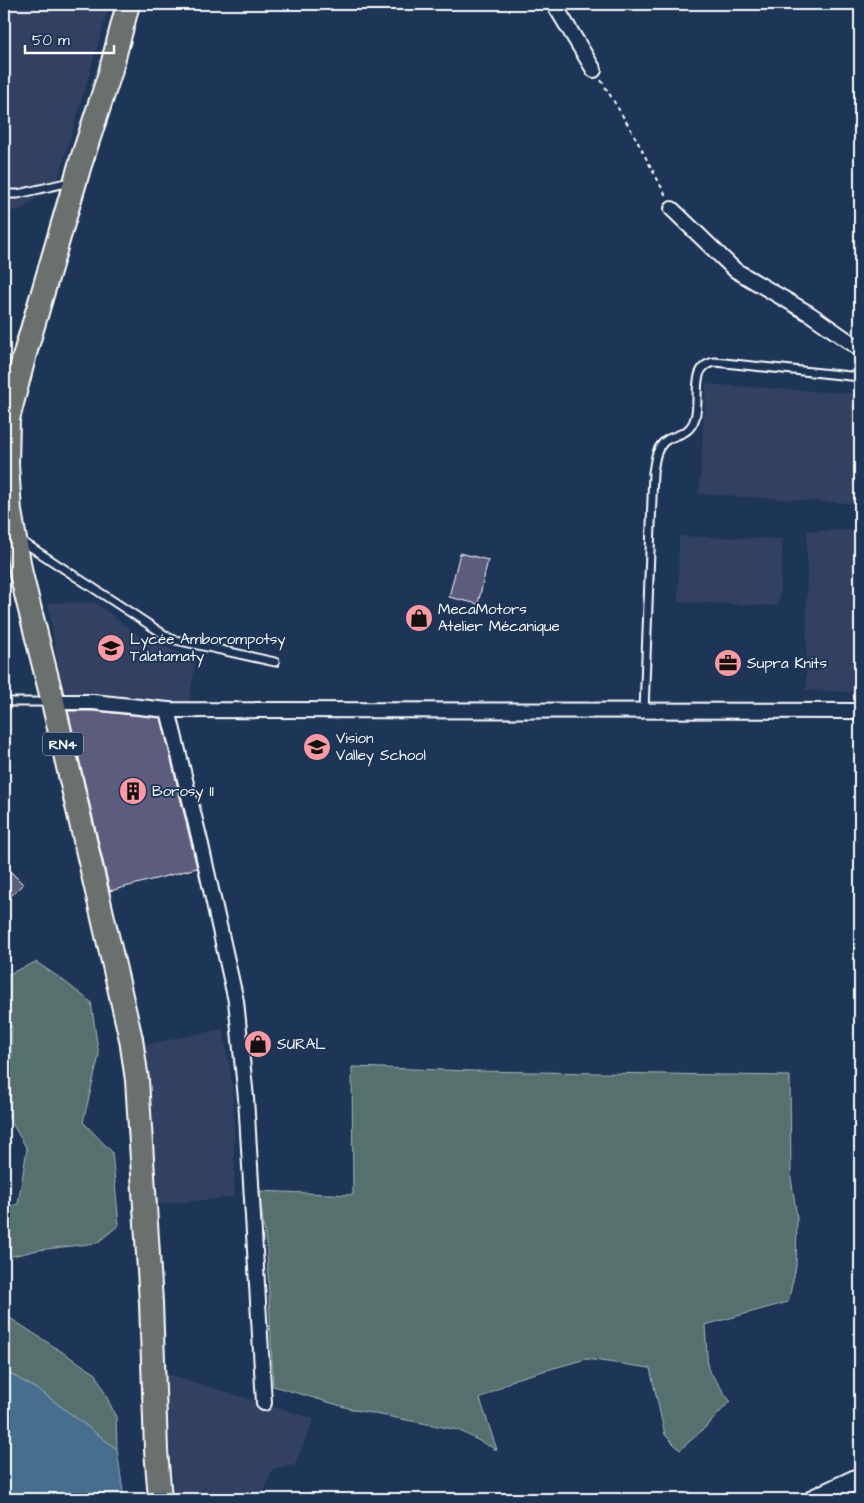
<svg xmlns="http://www.w3.org/2000/svg" width="864" height="1503" viewBox="0 0 864 1503" font-family="'Architects Daughter',sans-serif">
  <rect width="100%" height="100%" fill="#1d3557"/>
  <filter id="ink" filterUnits="userSpaceOnUse"><feTurbulence type="fractalNoise" baseFrequency=".02" numOctaves="2"/><feDisplacementMap in="SourceGraphic" scale="10" xChannelSelector="R" yChannelSelector="G"/><feConvolveMatrix kernelMatrix="1 2 1 2 8 2 1 2 1" color-interpolation-filters="sRGB"/></filter>
  <g filter="url(#ink)">
    <g fill="#304162">
      <polygon points="4,4 110,4 57,183 20,211 4,210"/>
      <polygon points="706,384 860,394 860,504 699,494"/>
      <polygon points="860,530 860,693 806,690 807,531"/>
      <polygon points="679,536 783,539 779,606 678,602"/>
      <polygon points="95,602 138,635 196,660 188,706 62,691 48,603"/>
      <polygon points="223,1029 233,1088 235,1197 153,1205 137,1046"/>
      <polygon points="164,1373 314,1419 295,1465 273,1469 261,1499 174,1499"/>
    </g>
    <g fill="#546f6d" stroke="#aab7b6">
      <polygon points="36,962 60,978 91,1002 99,1056 83,1122 112,1152 119,1225 97,1243 38,1250 4,1258 4,1208 18,1204 27,1149 9,1118 12,1026 4,1030 4,976"/>
      <polygon points="352,1067 473,1071 790,1076 791,1178 797,1217 796,1267 788,1302 705,1325 708,1369 730,1401 708,1425 680,1450 665,1435 650,1368 586,1359 515,1379 480,1399 497,1450 458,1430 355,1410 273,1386 267,1251 259,1191 353,1195"/>
      <polygon points="4,1314 96,1374 116,1417 117,1449 43,1393 4,1370"/>
    </g>
    <polygon fill="#466e8e" stroke="#90a8bb" points="4,1370 43,1393 117,1449 124,1499 4,1499"/>
    <g fill="#5c5c7d" stroke="#fff">
      <polygon points="460,553 488,560 478,604 449,597"/>
      <polygon points="68,711 93,711 161,718 197,868 110,891"/>
      <polygon points="4,865 23,884 4,903"/>
    </g>
    <g fill="none" stroke-linecap="round" stroke-linejoin="round">
      <g stroke="#fff" stroke-width="11">
        <g id="lane">
          <polyline points="4,194 18,194 70,182"/>
          <polyline points="20,540 171,639 275,662"/>
          <polyline points="4,702 50,702"/>
          <path d="M644,711L653,472C655,462 655,451 663,443C672,433 689,438 695,418C701,399 689,365 715,362L860,377"/>
        </g>
      </g>
      <g stroke="#fff" stroke-width="18">
        <g id="street">
          <polyline points="554,4 594,70"/>
          <polyline points="672,209 735,270 810,314 860,349"/>
          <polyline points="53,702 93,702 168,710 860,711"/>
          <polyline points="168,710 201,845 236,1001 246,1098 264,1403"/>
        </g>
      </g>
      <g stroke="#fff" stroke-width="24">
        <polyline id="secondary" points="815,1499 860,1478"/>
      </g>
      <g stroke="#fff" stroke-width="26">
        <polyline id="primary" points="128,4 110,73 80,165 26,350 8,419 7,464 10,511 21,574 53,702 131,1039 137,1080 151,1302 156,1450 160,1499"/>
      </g>
      <polyline stroke="#fff" stroke-width="2" stroke-dasharray="4 4" stroke-linecap="butt" points="601,80 633,133 667,198"/>
      <use href="#lane" stroke="#1d3557" stroke-width="7"/>
      <use href="#street" stroke="#1d3557" stroke-width="14"/>
      <use href="#secondary" stroke="#1d3557" stroke-width="20"/>
      <use href="#primary" stroke="#6b706d" stroke-width="22"/>
    </g>
  </g>
  <defs>
    <g id="shop-disc" transform="scale(1.4375)"><circle r="9.5" fill="#ff9aa2" stroke="#1d3557"/><path d="M-5-2.5h2.3a2.7 3.5 0 0 1 5.4 0H5L5.5 6h-11ZM-1.5-2.5h3a1.5 2.3 0 0 0-3 0Z" fill="#111"/></g>
    <g id="school-disc" transform="scale(1.4375)"><circle r="9.5" fill="#ff9aa2" stroke="#1d3557"/><path d="M0-5L7-2L0 1L-7-2ZM-4 1L0 2.5L4 1V4Q0 6-4 4Z" fill="#111"/></g>
    <g id="office-disc" transform="scale(1.4375)"><circle r="9.5" fill="#ff9aa2" stroke="#1d3557"/><path d="M-6-3h4V-5.5h4V-3h4V5H-6ZM-1-4.5V-3h2v-1.5ZM-6 0V1H6V0Z" fill="#111"/></g>
    <g id="building-disc" transform="scale(1.4375)"><circle r="9.5" fill="#ff9aa2" stroke="#1d3557"/><path d="M-4-6H4V6H1V3H-1V6H-4ZM-2.5-4.3h1.7v1.8h-1.7ZM.8-4.3h1.7v1.8H.8ZM-2.5-1h1.7V.8h-1.7ZM.8-1h1.7V.8H.8Z" fill="#111"/></g>
  </defs>
  <g fill-rule="evenodd">
    <use href="#shop-disc" x="419" y="618"/>
    <use href="#school-disc" x="111" y="648"/>
    <use href="#office-disc" x="728" y="663"/>
    <use href="#school-disc" x="317" y="747"/>
    <use href="#building-disc" x="133" y="791"/>
    <use href="#shop-disc" x="258" y="1044"/>
  </g>
  <g text-anchor="middle" stroke-width="4" stroke-linejoin="round" paint-order="stroke">
    <rect fill="#1d3557" stroke="#bbc2cd" stroke-width="1" x="43" y="732.5" width="40" height="23" rx="4"/>
    <g font-size="14" font-weight="bold" fill="#fff">
      <text x="63" y="749">RN4</text>
    </g>
    <g font-size="15" fill="#fff" stroke="#1d3557" text-anchor="start">
      <text x="438" y="614">MecaMotors<tspan x="438" dy="17">Atelier Mécanique</tspan></text>
      <text x="130" y="644">Lycée Amborompotsy<tspan x="130" dy="17">Talatamaty</tspan></text>
      <text x="747" y="668">Supra Knits</text>
      <text x="336" y="743">Vision<tspan x="336" dy="17">Valley School</tspan></text>
      <text x="152" y="796">Borosy II</text>
      <text x="277" y="1049">SURAL</text>
    </g>
  </g>
  <rect width="864" height="1503" fill="none" stroke="#1d3557" stroke-width="20"/>
  <rect x="10" y="10" width="844" height="1483" fill="none" stroke="#fff" stroke-width="2" filter="url(#ink)"/>
  <path d="M25 45v8h89v-8" fill="none" stroke="#ffffff" stroke-width="2.5"/>
  <text x="32" y="45" font-size="15" fill="#ffffff" stroke="#1d3557" stroke-width="4" paint-order="stroke">50 m</text>
</svg>
